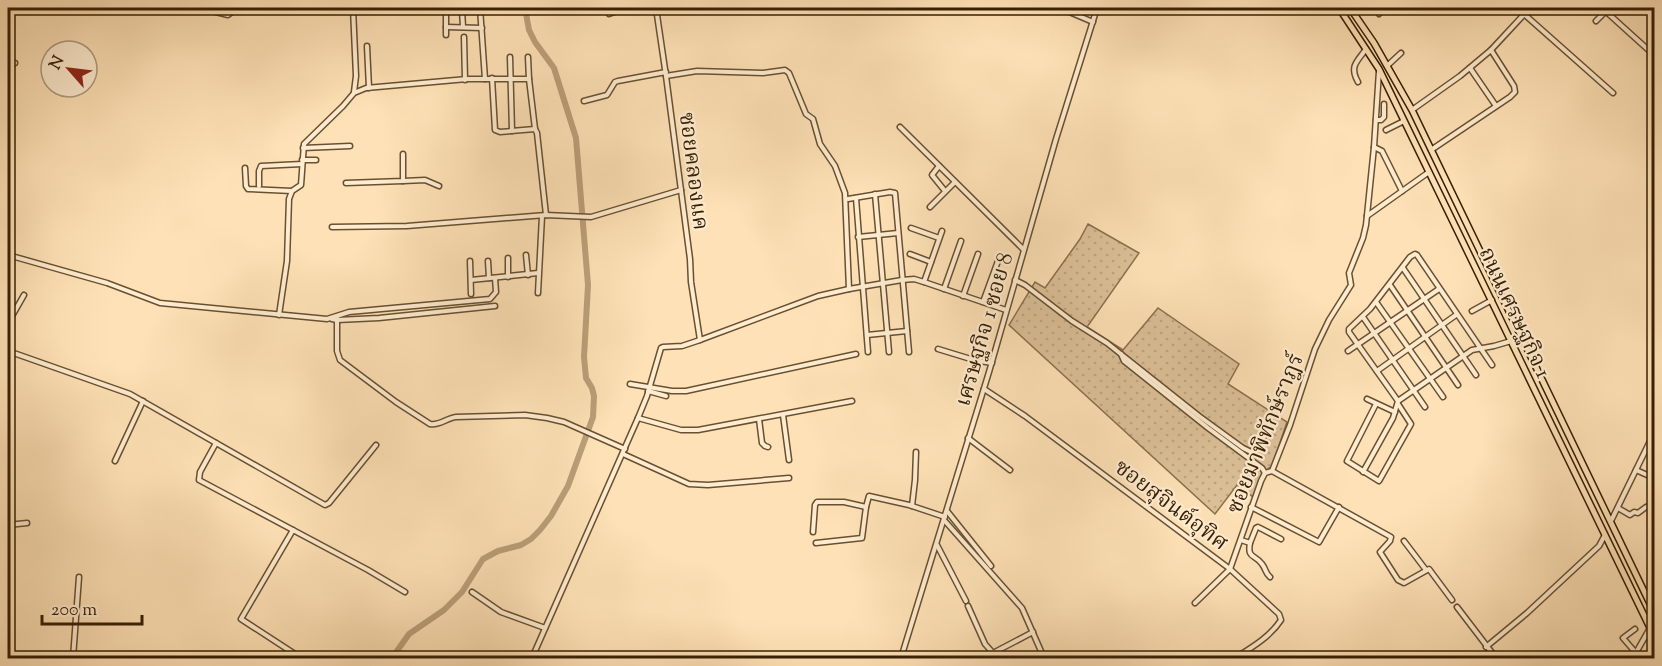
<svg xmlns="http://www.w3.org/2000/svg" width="1662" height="666" viewBox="0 0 1662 666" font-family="'Sorts Mill Goudy','Noto Serif Thai',serif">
  <defs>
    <pattern id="garden-dots" width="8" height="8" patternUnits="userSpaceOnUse" patternTransform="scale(1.5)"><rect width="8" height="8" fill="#dcc098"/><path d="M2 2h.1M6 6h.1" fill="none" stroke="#bda581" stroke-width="1.8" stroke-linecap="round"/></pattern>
  </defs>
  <rect width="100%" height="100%" fill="#fee1b6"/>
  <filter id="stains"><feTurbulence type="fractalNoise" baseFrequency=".00333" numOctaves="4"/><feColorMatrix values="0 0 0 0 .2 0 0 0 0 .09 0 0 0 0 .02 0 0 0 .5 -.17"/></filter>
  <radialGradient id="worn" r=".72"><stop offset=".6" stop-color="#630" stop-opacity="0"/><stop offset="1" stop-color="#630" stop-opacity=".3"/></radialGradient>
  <polygon fill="url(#garden-dots)" stroke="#8a704e" stroke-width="1.5" points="1088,224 1139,253 1087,327 1123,350 1158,308 1239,364 1228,384 1287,422 1272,466 1262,473 1253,497 1237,485 1215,514 1009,325 1035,282 1045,288 1080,239"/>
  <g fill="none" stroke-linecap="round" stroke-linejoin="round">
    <polyline stroke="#ba9f79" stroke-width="6" points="392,658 409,634 444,610 462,592 483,559 498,551 521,545 531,539 540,530 551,516 568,486 593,417 594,396 592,388 586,378 584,357 588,285 576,138 554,68 535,42 529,30 525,8"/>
    <g stroke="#695030" stroke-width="7">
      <g id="minor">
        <polyline points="200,8 228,15 232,12 233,8"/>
        <polyline points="353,8 356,76 354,92"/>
        <polyline points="426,8 427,10"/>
        <polyline points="480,8 485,79"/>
        <polyline points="656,8 666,76 690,259 691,282 700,340"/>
        <polyline points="1060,8 1093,22"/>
        <polyline points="1375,8 1379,14"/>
        <polyline points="1602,8 1654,55"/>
        <polyline points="1653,8 1654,9"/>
        <polyline points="462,10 463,27"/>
        <polyline points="1583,11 1586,8"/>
        <polyline points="609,14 625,8"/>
        <polyline points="1524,14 1613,93"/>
        <polyline points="1596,21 1606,11"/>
        <polyline points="446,27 482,28"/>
        <polyline points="446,35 446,13"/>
        <polyline points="464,37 465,80"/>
        <polyline points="367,46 369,88"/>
        <polyline points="510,57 512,131"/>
        <polyline points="528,57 529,79 535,129 537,133 546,215"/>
        <polyline points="8,62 15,63"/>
        <polyline points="1387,66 1401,53"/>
        <polyline points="1470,68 1496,106"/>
        <polyline points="666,76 697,71 763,73 785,70 789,73 806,114 813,119 820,144 835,166 845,193 849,289"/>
        <polyline points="492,78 495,130 500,132 535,129"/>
        <path d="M1358,82C1349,66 1357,62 1366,49"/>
        <polyline points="584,101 607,95 615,82 618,81 666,72"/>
        <polyline points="1412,110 1460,76 1491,50 1530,8"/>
        <polyline points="1376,120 1381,120 1384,117 1384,104"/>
        <polyline points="900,127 1023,249"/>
        <polyline points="1386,130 1404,121"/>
        <polyline points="1374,147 1382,151 1402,191"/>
        <polyline points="303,148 350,146"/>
        <polyline points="1431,150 1510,97 1515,92 1514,86 1491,50"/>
        <polyline points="302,160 316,160"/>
        <polyline points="939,166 932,175 945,191"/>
        <polyline points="245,168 246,186 248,189 292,191"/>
        <polyline points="403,181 425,180 439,186"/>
        <polyline points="346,183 403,181 403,154"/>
        <polyline points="259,186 259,171 261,166 302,164"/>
        <polyline points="875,194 889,352"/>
        <polyline points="856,198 868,352"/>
        <polyline points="848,199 890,192 895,193 909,352"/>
        <polyline points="930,207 955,182"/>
        <polyline points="1367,216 1429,172"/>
        <polyline points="332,227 407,226 546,215 591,217 681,190"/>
        <polyline points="911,228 939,238"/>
        <polyline points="858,237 898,233"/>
        <polyline points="910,254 931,262"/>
        <polyline points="8,255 107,283 160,303 327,319 349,312 490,299 496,292 495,278"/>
        <polyline points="526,255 528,275"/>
        <polyline points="470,261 471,294"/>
        <polyline points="488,261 489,278"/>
        <polyline points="1403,268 1476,375"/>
        <polyline points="508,277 508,258"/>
        <polyline points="471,280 538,273"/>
        <polyline points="1015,280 1025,285 1072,321 1107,343 1199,416 1243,448 1251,452 1255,449 1265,435"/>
        <polyline points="924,282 942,231"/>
        <polyline points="1390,285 1458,385"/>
        <polyline points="944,289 961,241"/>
        <polyline points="538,293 542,216"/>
        <polyline points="963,296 978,254"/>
        <polyline points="983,302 998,261"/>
        <polyline points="1376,302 1443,397"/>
        <polyline points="1472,311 1492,300"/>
        <polyline points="279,315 287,261 289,199 292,191 301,185 304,144 343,106 354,93 366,88 467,79 529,79"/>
        <polyline points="1363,317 1425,407"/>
        <polyline points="337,318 337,320 379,318 495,306"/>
        <path d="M332,319L337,320V351L340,360L396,402L430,424C439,426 447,418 456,417L525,415L547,418L564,422L625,449"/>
        <polyline points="8,323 24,295"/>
        <polyline points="867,335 907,331"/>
        <polyline points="938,349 974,360 992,363"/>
        <polyline points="8,351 130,394 325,505 329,503 376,445"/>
        <polyline points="1348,351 1439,289"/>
        <polyline points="1121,354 1124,361 1208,428 1262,468 1265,473"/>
        <polyline points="1377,371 1456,315"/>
        <polyline points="630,384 672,391 686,391 856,354"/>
        <path d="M984,389L1025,416L1230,569L1279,614L1281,620C1270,637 1251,648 1235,658"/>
        <polyline points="648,391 666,396"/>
        <polyline points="1367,399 1395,412"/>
        <polyline points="1398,401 1349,332 1349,329 1370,309 1410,257 1415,254 1417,255 1492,365"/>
        <polyline points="1376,404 1347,461 1379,481 1411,424 1398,404"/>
        <polyline points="783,415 789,460"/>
        <polyline points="638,418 681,430 698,430 852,401"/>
        <polyline points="759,419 762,443 765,446 768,447"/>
        <polyline points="968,438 1010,470"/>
        <polyline points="216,443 200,472 199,480 368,570 405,592"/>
        <polyline points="623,454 689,484 708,485 789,478"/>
        <polyline points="115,461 143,401"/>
        <polyline points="1636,470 1654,478"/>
        <polyline points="1272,471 1391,537 1390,541 1380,552 1398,580 1404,583 1429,569 1452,600"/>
        <polyline points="1363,472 1393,418 1398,401 1472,350 1494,346 1511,341"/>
        <polyline points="912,506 915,480 916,452"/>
        <polyline points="1251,507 1319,542 1339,507"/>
        <polyline points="1618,508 1630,515 1634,512 1638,513 1646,507"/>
        <polyline points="947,511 991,566"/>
        <polyline points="944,520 1022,608 1044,658"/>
        <polyline points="1611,521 1654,433"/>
        <polyline points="8,525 27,523"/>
        <polyline points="293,530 241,619 301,658"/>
        <polyline points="813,532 815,505 817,502 844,502 866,507"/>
        <path d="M1241,540L1250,543C1247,559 1255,554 1262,564C1266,569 1265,573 1270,577"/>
        <polyline points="1404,541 1426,570"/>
        <polyline points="816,543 862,538 866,507 869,496 909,505 945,517"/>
        <polyline points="1250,543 1256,528 1258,527 1281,539"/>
        <polyline points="937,545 966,601"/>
        <polyline points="472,592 501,612 545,628"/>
        <polyline points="1195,603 1230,569 1261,481 1265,473 1272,471 1290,425 1315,349 1329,320 1351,285 1349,273 1363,238 1366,225 1374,147 1379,71"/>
        <polyline points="968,606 985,644 993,653 1033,632"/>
        <polyline points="1457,607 1496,658"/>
        <polyline points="1635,629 1623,638 1636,653"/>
        <polyline points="1486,647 1527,613 1599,546 1605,535"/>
        <polyline points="73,658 79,577"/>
        <polyline points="532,658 638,418 647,396 661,348 663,347 682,346 700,340 818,296 849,289 902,280 914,279 924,282 1006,310"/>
        <polyline points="901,658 989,372 1056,139 1097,8"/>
        <polyline points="987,658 993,653"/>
        <polyline points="1487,658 1491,654"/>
        <polyline points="1633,658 1650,628"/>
      </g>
    </g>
    <g stroke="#371f04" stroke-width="8">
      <g id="major">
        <polyline points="1339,8 1379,69 1654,636"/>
        <polyline points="1350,8 1374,43 1412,110 1654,612"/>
      </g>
    </g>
    <use href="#minor" stroke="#feecd0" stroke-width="4"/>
    <use href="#major" stroke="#fee1b6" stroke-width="5"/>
  </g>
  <g text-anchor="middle" stroke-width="4.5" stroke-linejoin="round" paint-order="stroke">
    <g font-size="22" fill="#371f04" stroke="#feecd0">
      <text transform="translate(695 171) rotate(83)" y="8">ซอยคลองแค</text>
      <text transform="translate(1516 312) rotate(65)" y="8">ถนนเศรษฐกิจ 1</text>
      <text transform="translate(983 329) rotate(-74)" y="8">เศรษฐกิจ 1 ซอย 8</text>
      <text transform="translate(1264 433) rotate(-68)" y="8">ซอยมาพิทักษ์ราฎร์</text>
      <text transform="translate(1172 504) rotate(37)" y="8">ซอยสุจินต์อุทิศ</text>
    </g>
  </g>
  <rect width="1662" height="666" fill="none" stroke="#fee1b6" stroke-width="30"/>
  <rect x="9" y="9" width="1644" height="648" fill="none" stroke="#371f04" stroke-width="3"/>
  <rect x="15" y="15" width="1632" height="636" fill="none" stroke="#371f04" stroke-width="1.5"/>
  <g transform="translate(69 69) rotate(298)"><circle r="28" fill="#feecd0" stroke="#ae9a7e" stroke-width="1.5"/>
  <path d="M0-4.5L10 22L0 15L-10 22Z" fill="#8f2418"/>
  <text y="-9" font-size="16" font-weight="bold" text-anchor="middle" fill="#371f04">N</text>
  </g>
  <path d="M42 615v9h100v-9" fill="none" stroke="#371f04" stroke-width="3"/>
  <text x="51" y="615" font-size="18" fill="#371f04" stroke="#feecd0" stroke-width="4.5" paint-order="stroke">200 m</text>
  <rect width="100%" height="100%" filter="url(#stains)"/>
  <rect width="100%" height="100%" fill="url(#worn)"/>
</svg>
